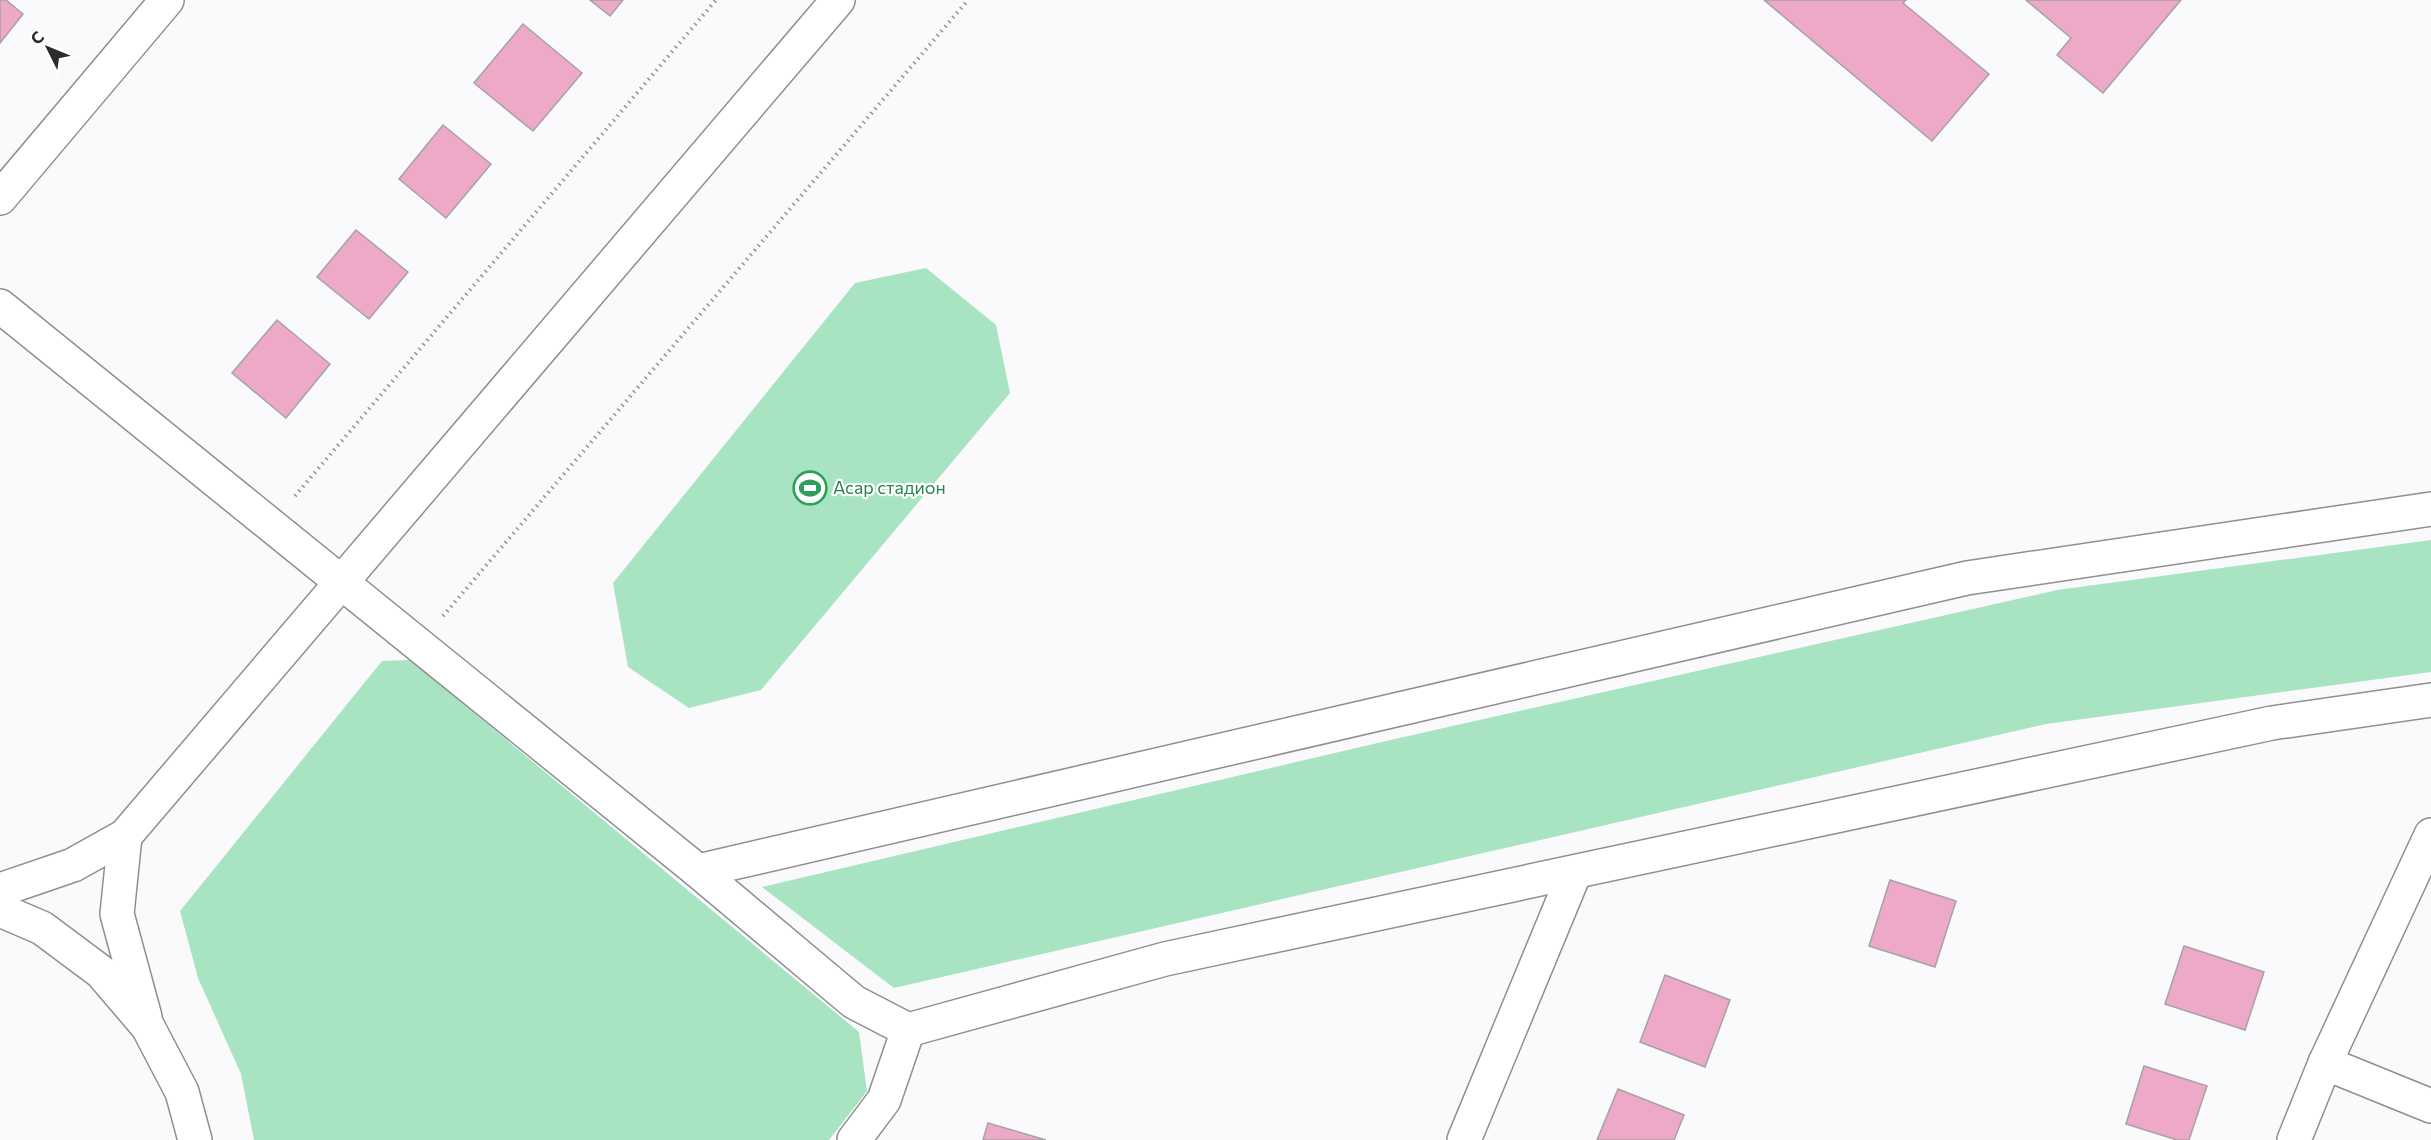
<svg xmlns="http://www.w3.org/2000/svg" width="2431" height="1140" viewBox="0 0 2431 1140" font-family="Commissioner,sans-serif">
  <rect width="100%" height="100%" fill="#fafafd"/>
  <g fill="#a8e4c2">
    <polygon points="926,268 996,325 1010,393 761,690 689,708 628,667 613,583 855,283"/>
    <polygon points="2431,540 2431,672 2046,724 894,988 762,887 1386,741 2057,590"/>
    <polygon points="410,660 859,1032 867,1091 829,1140 254,1140 241,1074 198,978 180,911 382,661"/>
  </g>
  <g fill="#eda9c7" stroke="#a5a2a3" stroke-width="1.5">
    <polygon points="0,0 6,0 23,14 0,43"/>
    <polygon points="590,0 623,0 610,16"/>
    <polygon points="1764,0 1906,0 1903,3 1989,74 1932,141"/>
    <polygon points="2026,0 2181,0 2103,93 2057,55 2071,38"/>
    <polygon points="523,24 582,73 533,131 474,83"/>
    <polygon points="443,125 491,164 446,218 399,179"/>
    <polygon points="356,230 408,272 369,319 317,277"/>
    <polygon points="277,320 330,364 286,418 232,373"/>
    <polygon points="1890,880 1956,901 1935,967 1869,946"/>
    <polygon points="2184,946 2264,972 2245,1030 2165,1004"/>
    <polygon points="1665,975 1730,1000 1705,1067 1640,1042"/>
    <polygon points="2144,1066 2207,1086 2189,1140 2177,1140 2126,1124"/>
    <polygon points="1618,1089 1684,1115 1674,1140 1597,1140"/>
    <polygon points="988,1123 1046,1140 983,1140"/>
  </g>
  <g fill="none" stroke-linecap="round" stroke-linejoin="round">
    <g stroke="#8f8f92" stroke-width="36">
      <g id="minor">
        <polyline points="0,198 167,0"/>
        <polyline points="0,306 698,871 854,1002 908,1030 1165,959 2272,723 2431,700"/>
        <polyline points="125,836 117,914 145,1017"/>
        <polyline points="698,871 1967,578 2431,509"/>
        <polyline points="0,890 73,865 125,836 838,0"/>
        <polyline points="0,910 42,928 101,972 148,1027 182,1092 195,1140"/>
        <polyline points="2325,1063 2431,1106"/>
        <polyline points="854,1140 884,1100 908,1030"/>
        <polyline points="1464,1140 1575,872"/>
        <polyline points="2294,1140 2325,1063 2431,835"/>
      </g>
    </g>
    <g stroke="#949496" stroke-width="4" stroke-dasharray="1.5 4.5" stroke-linecap="butt">
      <polyline points="295,496 716,0"/>
      <polyline points="443,616 968,0"/>
    </g>
    <use href="#minor" stroke="#fff" stroke-width="33"/>
  </g>
  <defs>
    <g id="stadium-ring" transform="scale(1.725)"><circle r="9.5" fill="#fff" stroke="#2e9e5b" stroke-width="1.5"/><path d="M0-5a6.5 5 0 1 0 0 10a6.5 5 0 1 0 0-10ZM-3.5-1.8h7v3.6h-7Z" fill="#2e9e5b"/></g>
  </defs>
  <g fill-rule="evenodd">
    <use href="#stadium-ring" x="810" y="488"/>
  </g>
  <g text-anchor="middle" stroke-width="4.5" stroke-linejoin="round" paint-order="stroke">
    <g font-size="18" fill="#27864d" stroke="#fff" text-anchor="start">
      <text x="833" y="494">Асар стадион</text>
    </g>
  </g>
  <g transform="translate(48 48) rotate(313)" stroke="#ffffff" stroke-width="4.5" paint-order="stroke">
  <path d="M0-4.5L10 22L0 15L-10 22Z" fill="#2c2c2d"/>
  <text y="-9" font-size="16" font-weight="bold" text-anchor="middle" fill="#2c2c2d">С</text>
  </g>
</svg>
